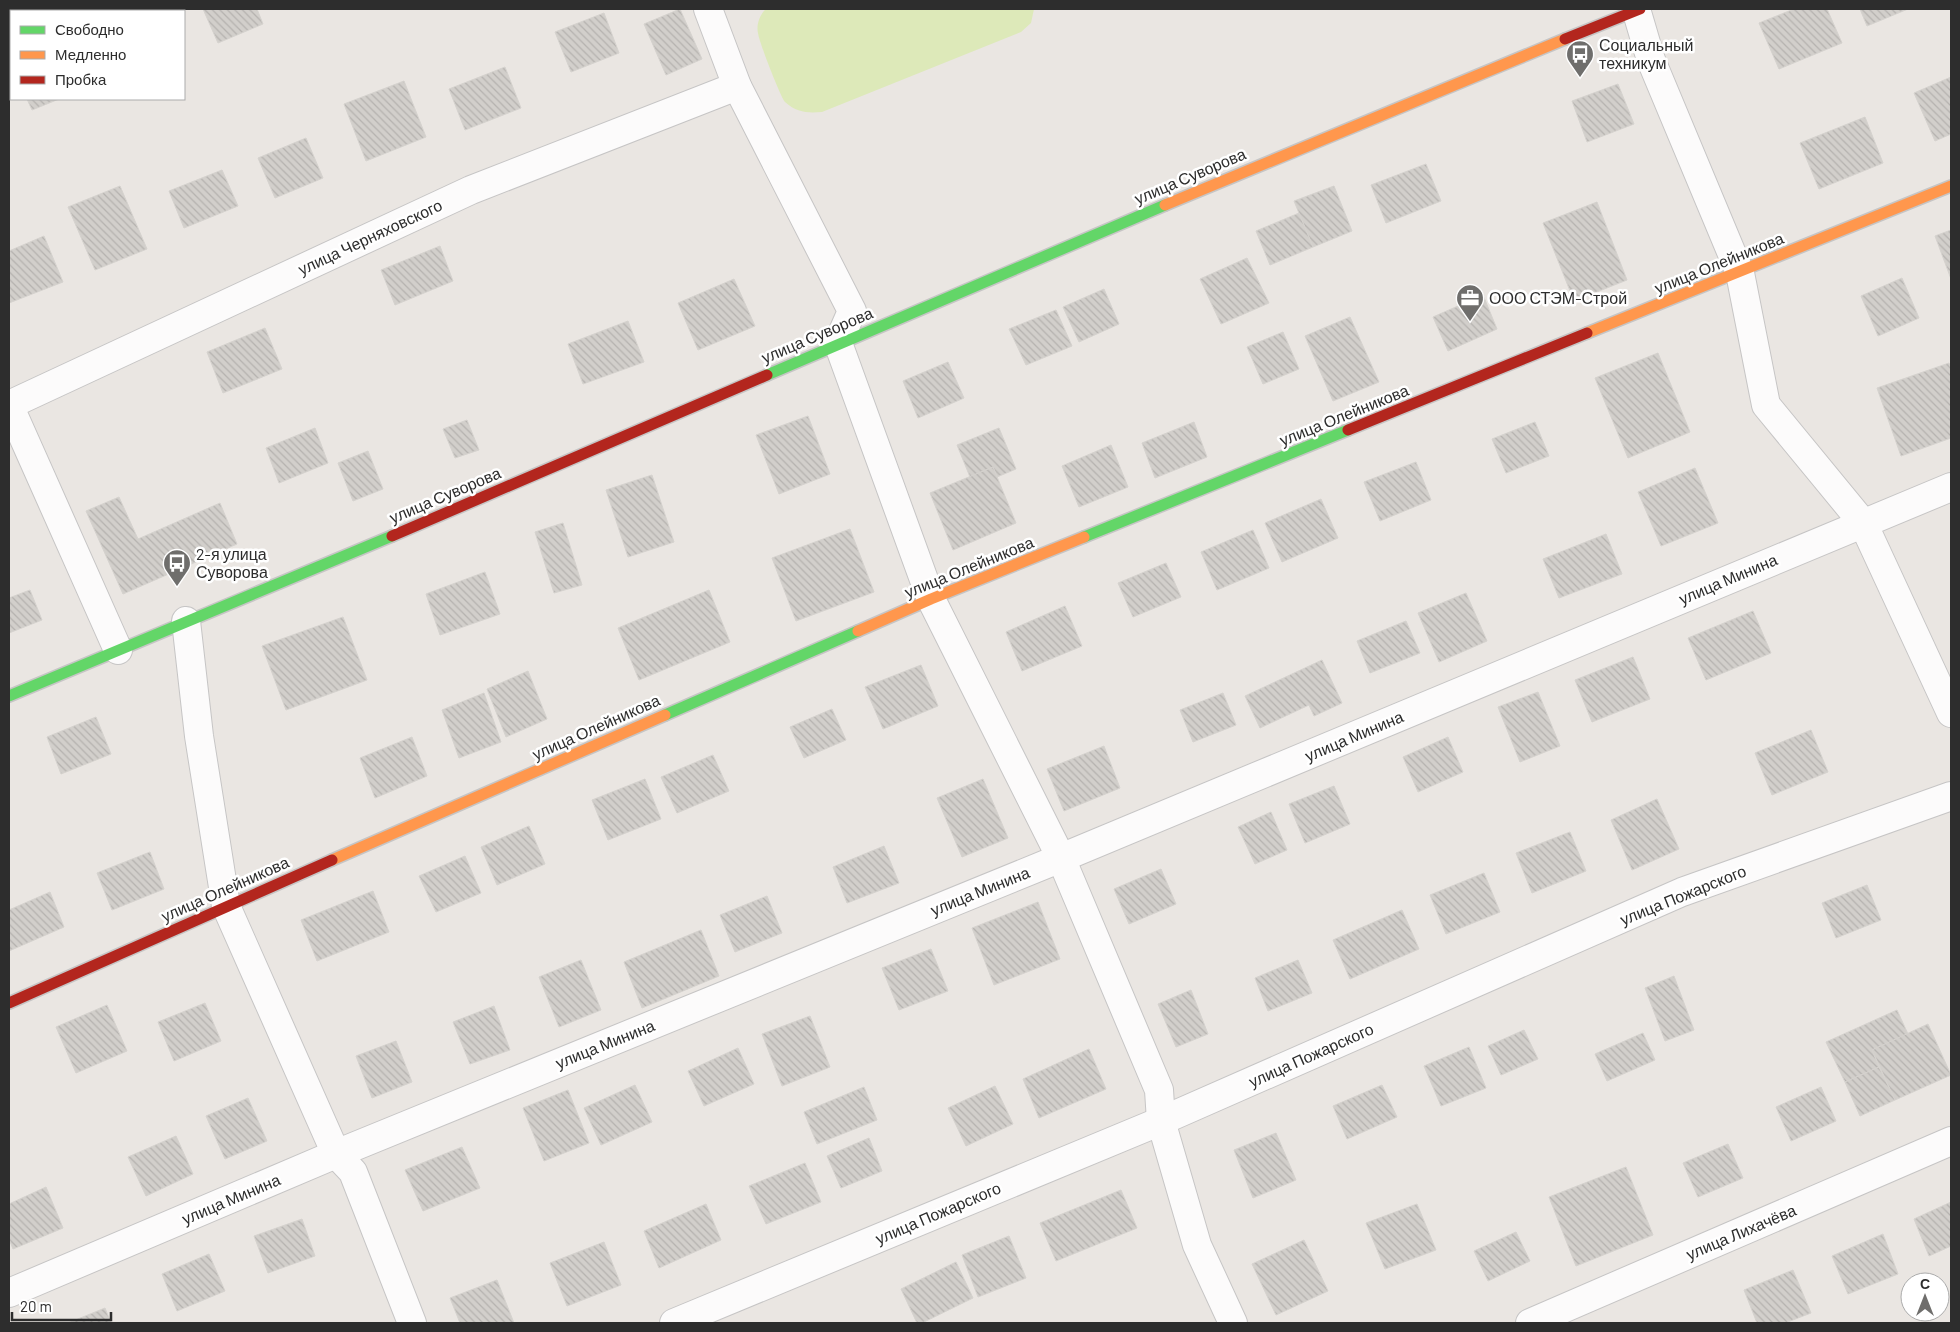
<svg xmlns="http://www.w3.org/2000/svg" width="1960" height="1332" viewBox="0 0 1960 1332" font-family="Barlow,sans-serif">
  <defs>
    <pattern id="building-back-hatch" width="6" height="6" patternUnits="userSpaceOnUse" patternTransform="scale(1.25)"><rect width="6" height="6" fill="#d2cfcb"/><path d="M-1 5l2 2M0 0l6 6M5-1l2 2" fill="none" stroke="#b5b2af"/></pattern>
  </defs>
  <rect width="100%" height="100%" fill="#eae6e2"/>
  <path fill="#dde9b9" d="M766,9H1034L1031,23L1021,32L822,112C808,113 797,113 785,102C781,98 759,42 758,33C756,25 760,14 766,9Z"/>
  <g fill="url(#building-back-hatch)" stroke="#d5d2ce">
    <polygon points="203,9 257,9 263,24 218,43"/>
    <polygon points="680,9 702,59 666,75 644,24"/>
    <polygon points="1794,9 1827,9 1842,43 1779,69 1759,23"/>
    <polygon points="1860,9 1908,9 1867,26"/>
    <polygon points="604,13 619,53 571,72 555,32"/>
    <polygon points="505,67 521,108 465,130 449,89"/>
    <polygon points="1951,77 1951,134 1935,141 1914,93"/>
    <polygon points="404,81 426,137 366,161 344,104"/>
    <polygon points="1618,84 1634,124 1587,142 1572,101"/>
    <polygon points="27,99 59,99 32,110"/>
    <polygon points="1865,117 1883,163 1819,189 1800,143"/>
    <polygon points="306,138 323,178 275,198 258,158"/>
    <polygon points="1426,164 1441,201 1386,223 1371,185"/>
    <polygon points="222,170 238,206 184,228 169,191"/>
    <polygon points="120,186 147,249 95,270 68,207"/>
    <polygon points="1334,186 1352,231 1313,247 1294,201"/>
    <polygon points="1597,202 1627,280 1574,301 1543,223"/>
    <polygon points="1299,213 1313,247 1270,265 1256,231"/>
    <polygon points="1951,230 1951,279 1935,236"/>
    <polygon points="44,236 63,282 9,303 9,251"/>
    <polygon points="440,246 453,281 395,305 381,270"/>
    <polygon points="1247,258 1269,303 1221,324 1200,279"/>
    <polygon points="1902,278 1919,318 1878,336 1861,296"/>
    <polygon points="734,279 755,326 698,350 678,303"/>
    <polygon points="1104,289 1119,324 1079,342 1063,307"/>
    <polygon points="1483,295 1497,329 1448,351 1433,317"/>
    <polygon points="1056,310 1072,346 1026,365 1009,329"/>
    <polygon points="1350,317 1379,382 1333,401 1305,336"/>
    <polygon points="628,321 644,362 583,384 568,344"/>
    <polygon points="265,328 282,369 223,393 207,352"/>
    <polygon points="1283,332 1299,369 1263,384 1247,347"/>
    <polygon points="1658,353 1690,432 1628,458 1595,378"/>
    <polygon points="948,362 964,398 918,418 903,381"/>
    <polygon points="1949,363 1951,369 1951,438 1901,456 1877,388"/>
    <polygon points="808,416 830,474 779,494 756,435"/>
    <polygon points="467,420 479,450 455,458 443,429"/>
    <polygon points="1194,422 1207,457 1155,478 1142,443"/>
    <polygon points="1535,422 1549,456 1506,473 1492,439"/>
    <polygon points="315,428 328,463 279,483 266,448"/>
    <polygon points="999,428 1016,469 997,477 993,467 970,477 957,445"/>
    <polygon points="1111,445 1128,487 1079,507 1062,466"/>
    <polygon points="368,451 383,489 353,501 338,463"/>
    <polygon points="1416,462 1431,500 1380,521 1364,482"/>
    <polygon points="993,467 1016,523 953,550 930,493"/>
    <polygon points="1695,468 1718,523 1661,546 1638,492"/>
    <polygon points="652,475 674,542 628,557 606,490"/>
    <polygon points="119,497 138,539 220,503 237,544 123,594 86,511"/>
    <polygon points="1321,499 1338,538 1282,562 1265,523"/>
    <polygon points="563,523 582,585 554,593 535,532"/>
    <polygon points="850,529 874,592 796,621 772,558"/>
    <polygon points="1253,530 1269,568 1217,590 1201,552"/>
    <polygon points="1606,534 1622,574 1559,598 1543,559"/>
    <polygon points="1166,563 1181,597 1133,617 1118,583"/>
    <polygon points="485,572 500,614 440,635 426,594"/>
    <polygon points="30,590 42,620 9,633 9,598"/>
    <polygon points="709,590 730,642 639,680 618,628"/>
    <polygon points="1466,593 1487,641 1439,662 1418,613"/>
    <polygon points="1065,606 1082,646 1022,671 1006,632"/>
    <polygon points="1753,611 1771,653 1706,680 1688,638"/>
    <polygon points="343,617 367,680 286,710 262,646"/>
    <polygon points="1406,621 1420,653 1370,673 1357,641"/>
    <polygon points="1633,657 1650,699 1592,722 1575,680"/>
    <polygon points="1322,660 1342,703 1314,716 1309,705 1260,728 1245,696"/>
    <polygon points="921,665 938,706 883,729 865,687"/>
    <polygon points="528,671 547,719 506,737 487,689"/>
    <polygon points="1538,692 1560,746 1520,762 1498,707"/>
    <polygon points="484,693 501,742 459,758 442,710"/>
    <polygon points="1223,693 1236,725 1193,742 1180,710"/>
    <polygon points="832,709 846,740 804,758 790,727"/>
    <polygon points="96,717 111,754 61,774 47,737"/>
    <polygon points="1811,730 1828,772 1772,795 1755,753"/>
    <polygon points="412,737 427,776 375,798 360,758"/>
    <polygon points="1448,737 1463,772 1418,792 1403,757"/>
    <polygon points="1104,746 1120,788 1064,811 1047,769"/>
    <polygon points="713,755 729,791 677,813 661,777"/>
    <polygon points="645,779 661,819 608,840 592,800"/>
    <polygon points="983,779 1008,838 962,857 937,798"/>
    <polygon points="1334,786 1350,824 1305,843 1289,804"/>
    <polygon points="1657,799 1679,849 1632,870 1611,820"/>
    <polygon points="1271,812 1287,850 1255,864 1238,827"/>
    <polygon points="529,826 545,864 497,885 481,847"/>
    <polygon points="1570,832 1586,871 1532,893 1516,853"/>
    <polygon points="884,846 899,883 847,903 833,867"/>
    <polygon points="150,852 164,889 112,910 97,873"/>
    <polygon points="465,856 481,893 436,912 419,876"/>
    <polygon points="1161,869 1176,904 1129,924 1114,889"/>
    <polygon points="1484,873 1500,912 1446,934 1430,895"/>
    <polygon points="1867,885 1881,920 1836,938 1822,903"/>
    <polygon points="373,891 389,932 317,961 301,920"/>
    <polygon points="50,892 64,927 9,951 9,910"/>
    <polygon points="767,896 782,933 735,952 720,915"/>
    <polygon points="1038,902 1060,959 994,985 972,928"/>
    <polygon points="1402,910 1419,949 1350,979 1333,940"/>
    <polygon points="701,930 719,976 642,1008 624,962"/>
    <polygon points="931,949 948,991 899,1010 882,968"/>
    <polygon points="581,960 601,1010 559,1027 539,977"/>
    <polygon points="1298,960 1312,993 1268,1011 1255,978"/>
    <polygon points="1674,976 1694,1030 1665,1041 1645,988"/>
    <polygon points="1191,990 1208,1034 1176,1047 1158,1004"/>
    <polygon points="205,1003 221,1041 174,1061 158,1022"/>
    <polygon points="107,1005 127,1051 76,1073 56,1027"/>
    <polygon points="494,1006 510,1050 470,1064 453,1022"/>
    <polygon points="1897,1010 1908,1034 1872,1050 1879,1067 1845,1082 1826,1042"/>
    <polygon points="810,1016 830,1067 782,1086 762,1034"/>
    <polygon points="1928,1024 1951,1075 1895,1100 1872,1050"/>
    <polygon points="1524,1030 1538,1059 1501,1075 1488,1046"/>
    <polygon points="1643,1033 1655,1060 1607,1081 1595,1054"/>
    <polygon points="396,1041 412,1082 372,1098 356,1056"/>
    <polygon points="1469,1047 1486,1088 1441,1106 1424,1066"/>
    <polygon points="738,1048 754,1084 704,1106 688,1071"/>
    <polygon points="1089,1049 1106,1089 1039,1118 1023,1079"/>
    <polygon points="1879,1067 1895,1100 1860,1116 1845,1082"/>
    <polygon points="635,1085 652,1122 601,1145 584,1108"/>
    <polygon points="1382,1085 1397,1117 1347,1139 1333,1106"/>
    <polygon points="995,1086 1013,1124 966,1146 948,1108"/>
    <polygon points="864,1087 877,1120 817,1144 804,1112"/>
    <polygon points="1821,1087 1836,1121 1791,1141 1776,1107"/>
    <polygon points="568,1090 589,1143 544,1161 523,1108"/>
    <polygon points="248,1098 267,1141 225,1159 206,1116"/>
    <polygon points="1276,1133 1296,1180 1253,1198 1234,1150"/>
    <polygon points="176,1136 193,1174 146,1196 128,1157"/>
    <polygon points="869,1138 882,1171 841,1188 827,1156"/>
    <polygon points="1728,1144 1743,1178 1698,1197 1683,1163"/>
    <polygon points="462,1147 480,1188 423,1211 405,1170"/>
    <polygon points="805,1163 821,1202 766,1224 749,1186"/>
    <polygon points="1626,1167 1653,1235 1576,1266 1549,1197"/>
    <polygon points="46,1187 63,1228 13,1249 9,1239 9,1204"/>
    <polygon points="1121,1190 1137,1228 1056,1261 1040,1223"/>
    <polygon points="1951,1202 1951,1246 1929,1256 1914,1219"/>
    <polygon points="706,1204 721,1240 659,1268 644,1231"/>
    <polygon points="1417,1204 1436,1250 1385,1269 1366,1223"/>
    <polygon points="302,1219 315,1256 268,1273 254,1236"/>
    <polygon points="1516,1232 1530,1261 1488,1281 1474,1251"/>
    <polygon points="1883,1234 1898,1274 1848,1294 1832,1256"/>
    <polygon points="1009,1236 1026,1278 978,1297 962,1255"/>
    <polygon points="1304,1240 1328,1291 1276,1315 1252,1264"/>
    <polygon points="604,1242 621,1285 567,1306 550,1263"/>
    <polygon points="209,1254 225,1291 177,1311 162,1274"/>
    <polygon points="956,1262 973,1298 922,1323 917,1323 901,1289"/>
    <polygon points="1793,1270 1811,1313 1785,1323 1757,1323 1744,1290"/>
    <polygon points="497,1280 514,1323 460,1323 450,1298"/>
    <polygon points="105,1308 111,1323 68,1323"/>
  </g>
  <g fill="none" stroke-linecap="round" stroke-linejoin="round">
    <g stroke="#c6c5c5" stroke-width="30">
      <g id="street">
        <polyline points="708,9 737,86 852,311 838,343 931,599 1061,858 1159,1090 1161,1121 1197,1245 1233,1323"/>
        <polyline points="1636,9 1651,60 1740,273 1766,405 1863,523 1951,713"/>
        <polyline points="9,405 471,190 737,86"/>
        <polyline points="9,405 118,650"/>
        <polyline points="186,621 199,736 226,906 336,1154 353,1172 412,1323"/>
        <polyline points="9,1293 336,1154 1061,858 1951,487"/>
        <polyline points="674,1323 1161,1121 1682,892 1951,796"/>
        <polyline points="1530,1323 1951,1141"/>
      </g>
    </g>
    <g stroke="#c6c5c5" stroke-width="14">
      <g id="fast">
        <polyline points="767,375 1165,205"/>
        <polyline points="1084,537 1348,430"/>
        <polyline points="9,696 392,536"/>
        <polyline points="665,715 858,631"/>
      </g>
    </g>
    <g stroke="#c6c5c5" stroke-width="14">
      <g id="slow">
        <polyline points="1165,205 1565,39"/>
        <polyline points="1587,333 1951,186"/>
        <polyline points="858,631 931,599 1084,537"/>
        <polyline points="332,860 665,715"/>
      </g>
    </g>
    <g stroke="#c6c5c5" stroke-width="14">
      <g id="jam">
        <polyline points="1565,39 1640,9"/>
        <polyline points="1348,430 1587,333"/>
        <polyline points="392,536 767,375"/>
        <polyline points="9,1003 332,860"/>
      </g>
    </g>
    <use href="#street" stroke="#fcfbfb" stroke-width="28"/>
    <use href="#fast" stroke="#63d668" stroke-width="11"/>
    <use href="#slow" stroke="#ff974d" stroke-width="11"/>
    <use href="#jam" stroke="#b3261e" stroke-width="11"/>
  </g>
  <defs>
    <g id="bus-pin" transform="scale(1.4375)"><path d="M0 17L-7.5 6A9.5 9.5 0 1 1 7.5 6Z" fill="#6f6e6c" stroke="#fff"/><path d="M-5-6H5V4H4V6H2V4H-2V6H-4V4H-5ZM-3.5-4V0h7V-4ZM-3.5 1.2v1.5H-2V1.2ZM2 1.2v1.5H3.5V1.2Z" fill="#fff"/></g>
    <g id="office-pin" transform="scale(1.4375)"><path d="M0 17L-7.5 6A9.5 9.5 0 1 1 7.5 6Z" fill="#6f6e6c" stroke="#fff"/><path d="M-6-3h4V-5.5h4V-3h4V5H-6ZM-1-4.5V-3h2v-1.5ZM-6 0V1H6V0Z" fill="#fff"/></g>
  </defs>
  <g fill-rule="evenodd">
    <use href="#bus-pin" x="1580" y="54"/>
    <use href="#office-pin" x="1470" y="298"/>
    <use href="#bus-pin" x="177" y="563"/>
  </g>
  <g text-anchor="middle" stroke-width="5" stroke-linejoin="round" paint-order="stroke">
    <g font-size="16" fill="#2d2d2d" stroke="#fff" text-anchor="start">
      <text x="1599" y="51">Социальный<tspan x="1599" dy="18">техникум</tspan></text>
      <text x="1489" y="304">ООО СТЭМ-Строй</text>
      <text x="196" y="560">2-я улица<tspan x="196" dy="18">Суворова</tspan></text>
    </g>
    <g font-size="16" fill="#2d2d2d" stroke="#fff">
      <text transform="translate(1190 176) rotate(-23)" y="6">улица Суворова</text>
      <text transform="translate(370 237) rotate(-25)" y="6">улица Черняховского</text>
      <text transform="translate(1719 263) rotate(-22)" y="6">улица Олейникова</text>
      <text transform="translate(817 335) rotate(-23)" y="6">улица Суворова</text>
      <text transform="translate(1344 415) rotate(-22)" y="6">улица Олейникова</text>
      <text transform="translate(445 495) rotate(-23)" y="6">улица Суворова</text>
      <text transform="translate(969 567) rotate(-22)" y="6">улица Олейникова</text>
      <text transform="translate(1728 579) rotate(-23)" y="6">улица Минина</text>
      <text transform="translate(596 727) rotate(-24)" y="6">улица Олейникова</text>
      <text transform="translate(1354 736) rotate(-23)" y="6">улица Минина</text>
      <text transform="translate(225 889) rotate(-24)" y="6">улица Олейникова</text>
      <text transform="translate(980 891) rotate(-22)" y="6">улица Минина</text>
      <text transform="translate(1683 895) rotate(-22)" y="6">улица Пожарского</text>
      <text transform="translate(605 1044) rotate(-22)" y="6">улица Минина</text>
      <text transform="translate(1311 1055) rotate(-24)" y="6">улица Пожарского</text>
      <text transform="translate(231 1199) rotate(-23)" y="6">улица Минина</text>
      <text transform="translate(938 1213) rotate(-23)" y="6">улица Пожарского</text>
      <text transform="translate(1741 1232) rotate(-23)" y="6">улица Лихачёва</text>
    </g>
  </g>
  <rect width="1960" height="1332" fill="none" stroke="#2d2d2d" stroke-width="20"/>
  <rect x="10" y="10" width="175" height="90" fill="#ffffff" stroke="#ababab"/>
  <rect x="20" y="26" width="25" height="8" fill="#63d668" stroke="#ababab"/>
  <text x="55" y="35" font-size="15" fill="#2d2d2d">Свободно</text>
  <rect x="20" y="51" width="25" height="8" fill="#ff974d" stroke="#ababab"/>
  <text x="55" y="60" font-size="15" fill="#2d2d2d">Медленно</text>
  <rect x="20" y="76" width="25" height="8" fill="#b3261e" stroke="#ababab"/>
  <text x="55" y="85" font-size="15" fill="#2d2d2d">Пробка</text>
  <g transform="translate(1925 1297)"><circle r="24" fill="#ffffff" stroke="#ababab"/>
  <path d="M0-4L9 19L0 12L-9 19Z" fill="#6f6e6c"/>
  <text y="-8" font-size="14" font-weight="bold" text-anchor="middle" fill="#2d2d2d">С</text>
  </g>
  <path d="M12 1312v8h99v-8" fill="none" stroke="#2d2d2d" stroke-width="2.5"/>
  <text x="20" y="1312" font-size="15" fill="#2d2d2d" stroke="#ffffff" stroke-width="4" paint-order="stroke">20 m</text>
</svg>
